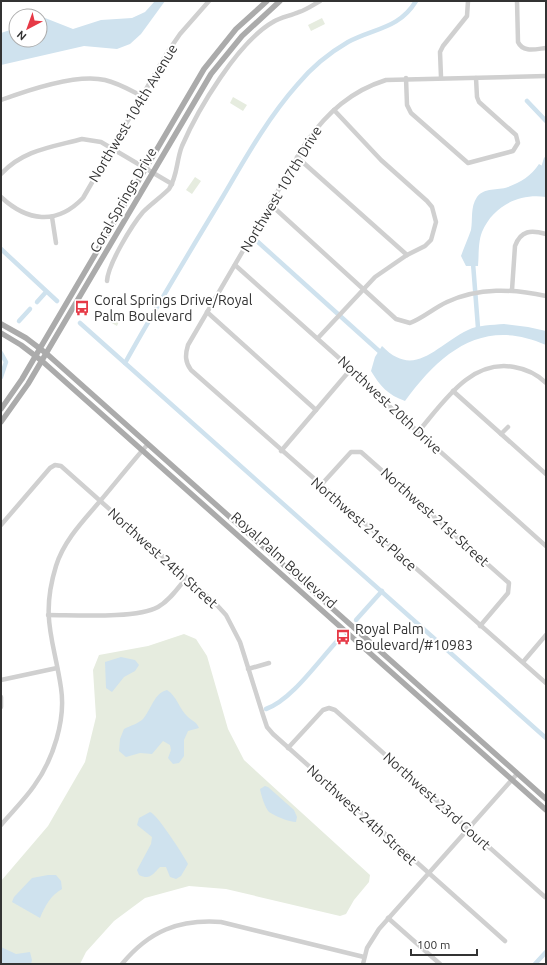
<svg xmlns="http://www.w3.org/2000/svg" width="547" height="965" viewBox="0 0 547 965" font-family="Ubuntu,sans-serif">
  <rect width="100%" height="100%" fill="#fff"/>
  <g fill="#e6ecdf">
    <polygon points="322,18 325,24 311,31 308,25"/>
    <polygon points="233,97 247,105 243,111 230,103"/>
    <polygon points="195,177 201,181 192,194 186,190"/>
    <polygon points="107,312 120,319 117,326 103,318"/>
    <polygon points="184,634 196,639 207,656 228,729 244,760 370,875 369,882 354,900 346,914 340,916 226,889 189,886 145,898 114,921 86,952 80,964 1,964 1,881 48,826 85,762 96,717 93,670 99,655 148,646"/>
  </g>
  <g fill="#cfe2ee">
    <polygon points="155,1 165,1 141,34 130,44 117,49 84,46 1,65 1,33 16,28 16,40 40,40 40,16 73,29 101,20 132,18 145,12"/>
    <path d="M539,164L546,168V197C519,193 493,206 482,232C478,242 479,255 478,266H466L461,256C464,247 468,239 471,230C473,220 470,207 477,197C485,187 497,191 508,187C521,182 531,176 539,164Z"/>
    <path d="M504,324L528,327L546,331V345C483,317 441,352 405,401C388,395 380,386 371,371L375,357L382,346C415,380 436,345 468,330C478,325 492,325 504,324Z"/>
    <polygon points="121,657 135,660 139,665 135,671 124,677 112,692 106,688 105,662"/>
    <path d="M167,690C177,696 179,709 188,717C193,722 196,721 199,728L188,731L184,740V756L179,763L173,764L168,758L171,750L170,745L163,741L152,754L140,753L126,757L119,751L120,739L124,729C130,726 139,723 143,719C151,710 154,693 167,690Z"/>
    <path d="M265,786L268,787L294,810L297,817L296,822C289,822 275,816 269,812C265,808 261,795 260,789Z"/>
    <path d="M150,812C157,814 184,856 188,864L181,876L176,879L170,877L166,867H160C152,875 150,880 139,875L137,870L151,844L152,837L137,825L139,818Z"/>
    <path d="M48,875H56L61,881L62,889C50,896 45,906 40,918L12,902L14,897L32,878Z"/>
    <polygon points="1,947 16,954 30,952 32,960 31,964 1,964"/>
  </g>
  <g fill="none" stroke-linecap="round" stroke-linejoin="round">
    <g stroke="#cfe2ee" stroke-width="4.5">
      <polyline points="527,101 546,121"/>
      <polyline points="542,172 546,159"/>
      <polyline points="258,242 379,351"/>
      <polyline points="1,249 57,301"/>
      <polyline points="473,263 478,328"/>
      <polyline points="37,302 46,292"/>
      <polyline points="19,321 30,309"/>
      <polyline points="80,323 546,738"/>
      <polyline points="1,353 6,362 1,377"/>
      <path d="M125,363C156,307 189,253 222,198C245,159 267,119 297,85C311,68 329,53 348,42C374,28 399,29 416,1"/>
      <polyline points="356,620 382,591"/>
      <path d="M266,709C292,700 319,660 339,639"/>
      <polyline points="535,964 546,952"/>
    </g>
    <g stroke="#d0d0d0" stroke-width="4.5">
      <path d="M517,1L518,42C523,53 536,49 546,48"/>
      <path d="M546,76L386,80C351,91 328,112 307,141L188,345C185,355 185,362 191,370L546,683"/>
      <polyline points="441,77 440,52 443,46 467,16 468,1"/>
      <polyline points="406,78 407,105 411,113 468,163 513,151 518,143 516,135 479,102 477,97 476,78"/>
      <path d="M1,100C28,90 77,73 105,80C118,83 130,90 142,96"/>
      <polyline points="297,157 407,255"/>
      <path d="M1,174C23,150 52,147 82,139L101,142L172,184"/>
      <path d="M1,197C27,221 56,226 83,198L167,53L180,34L209,1"/>
      <path d="M270,204L396,319L410,323C423,318 434,308 447,302C479,287 513,289 546,296"/>
      <polyline points="52,217 56,243"/>
      <polyline points="235,265 367,383 379,397 546,546"/>
      <path d="M107,281C108,264 132,225 143,212C151,204 161,197 169,189C178,175 176,161 182,146C198,109 238,42 273,22C281,17 290,16 299,12C306,10 313,5 320,1"/>
      <path d="M512,290L515,246C521,230 531,230 546,234"/>
      <polyline points="207,312 316,410"/>
      <polyline points="318,338 375,277 407,255 425,246 431,240 436,222 432,207 427,201 381,160 334,110"/>
      <polyline points="453,391 546,474"/>
      <path d="M418,432C443,403 470,359 514,367C526,369 537,374 546,383"/>
      <polyline points="501,434 508,427"/>
      <polyline points="281,451 351,369"/>
      <polyline points="321,485 351,452 361,452 509,583 508,593 480,626"/>
      <polyline points="1,525 50,468 55,465 61,466 215,603 226,615 240,642 263,715 267,727 273,734 505,941"/>
      <path d="M48,615C74,615 137,619 158,607C170,600 178,588 186,578"/>
      <polyline points="523,662 546,635"/>
      <polyline points="248,669 269,663"/>
      <polyline points="1,680 57,668"/>
      <polyline points="1,697 1,707"/>
      <polyline points="288,748 323,710 329,708 335,710 545,897"/>
      <path d="M1,825C12,812 25,799 34,786C53,760 66,720 61,688C54,640 40,618 56,566C64,540 84,520 101,500C117,481 132,462 148,444"/>
      <polyline points="388,918 440,964"/>
      <path d="M122,964C149,931 179,919 221,922L364,957"/>
      <polyline points="363,964 367,948 379,929 517,774"/>
    </g>
    <g stroke="#ababab" stroke-width="5.5">
      <polyline points="1,324 26,338 47,354 546,799"/>
      <polyline points="1,333 21,345 42,361 546,810"/>
      <polyline points="1,409 22,379 204,69 236,29 267,1"/>
      <polyline points="1,422 28,384 211,74 242,36 280,1"/>
    </g>
  </g>
  <defs>
    <g id="bus-bare" transform="scale(1.2)"><path d="M-5-6H5V4H4V6H2V4H-2V6H-4V4H-5ZM-3.5-4V0h7V-4ZM-3.5 1.2v1.5H-2V1.2ZM2 1.2v1.5H3.5V1.2Z" fill="#e63946" stroke="#fff" stroke-width="2.5" paint-order="stroke"/></g>
  </defs>
  <g fill-rule="evenodd">
    <use href="#bus-bare" x="82" y="308"/>
    <use href="#bus-bare" x="343" y="637"/>
  </g>
  <g text-anchor="middle" stroke-width="4" stroke-linejoin="round" paint-order="stroke">
    <g font-size="14" fill="#333" stroke="#fff">
      <text transform="translate(133 113) rotate(-59)" y="5">Northwest 104th Avenue</text>
      <text transform="translate(281 189) rotate(-59)" y="5">Northwest 107th Drive</text>
      <text transform="translate(123 200) rotate(-60)" y="5">Coral Springs Drive</text>
      <text transform="translate(390 405) rotate(43)" y="5">Northwest 20th Drive</text>
      <text transform="translate(435 517) rotate(42)" y="5">Northwest 21st Street</text>
      <text transform="translate(364 524) rotate(41)" y="5">Northwest 21st Place</text>
      <text transform="translate(163 558) rotate(42)" y="5">Northwest 24th Street</text>
      <text transform="translate(284 560) rotate(42)" y="5">Royal Palm Boulevard</text>
      <text transform="translate(437 801) rotate(42)" y="5">Northwest 23rd Court</text>
      <text transform="translate(362 815) rotate(42)" y="5">Northwest 24th Street</text>
    </g>
    <g font-size="14" fill="#333" stroke="#fff" text-anchor="start">
      <text x="94" y="305">Coral Springs Drive/Royal<tspan x="94" dy="16">Palm Boulevard</tspan></text>
      <text x="355" y="634">Royal Palm<tspan x="355" dy="16">Boulevard/#10983</tspan></text>
    </g>
  </g>
  <rect width="547" height="965" fill="none" stroke="#333333" stroke-width="4"/>
  <g transform="translate(28 28) rotate(221)"><circle r="19" fill="#ffffff" stroke="#adadad"/>
  <path d="M0-3L7 15L0 10L-7 15Z" fill="#e63946"/>
  <text y="-6" font-size="11" font-weight="bold" text-anchor="middle" fill="#333333">N</text>
  </g>
  <path d="M411 949v6h66v-6" fill="none" stroke="#333333" stroke-width="2"/>
  <text x="417" y="949" font-size="12" fill="#333333" stroke="#ffffff" stroke-width="3" paint-order="stroke">100 m</text>
</svg>
